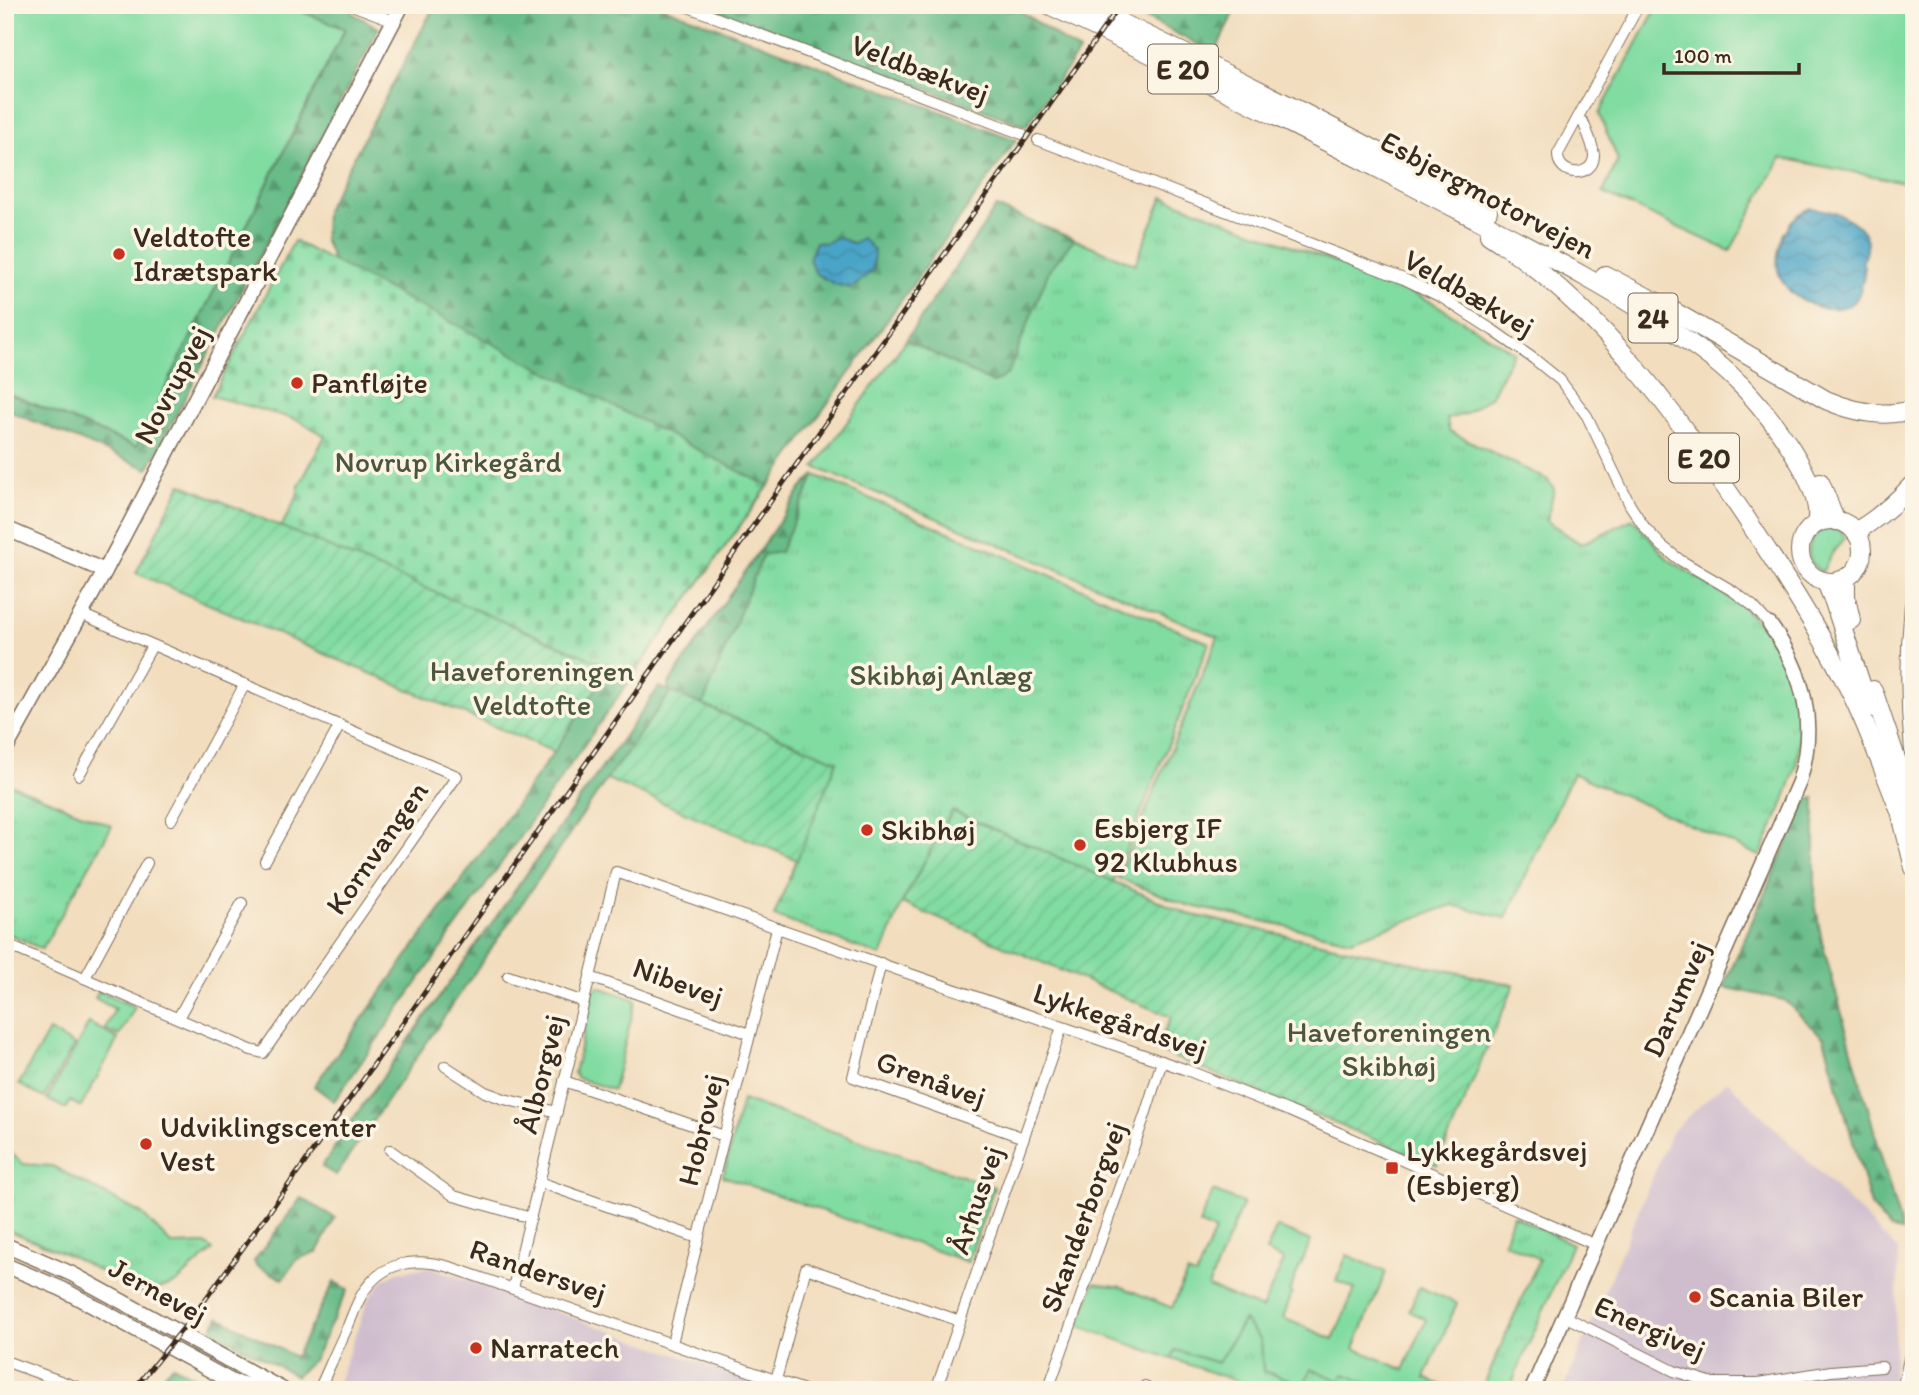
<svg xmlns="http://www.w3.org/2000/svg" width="1919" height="1395" viewBox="0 0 1919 1395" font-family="Itim,sans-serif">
  <defs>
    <pattern id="forest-firs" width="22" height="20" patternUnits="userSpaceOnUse" patternTransform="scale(1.75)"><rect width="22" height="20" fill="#68bc88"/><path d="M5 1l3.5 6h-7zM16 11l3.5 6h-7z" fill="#57996f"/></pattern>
    <pattern id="cemetery-stones" width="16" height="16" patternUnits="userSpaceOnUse" patternTransform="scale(1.75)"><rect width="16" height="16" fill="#81dca2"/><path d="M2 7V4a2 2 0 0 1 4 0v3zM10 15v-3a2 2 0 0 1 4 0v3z" fill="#70bd8b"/></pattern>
    <pattern id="park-tufts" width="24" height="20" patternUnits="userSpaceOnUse" patternTransform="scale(1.75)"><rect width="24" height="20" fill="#81dca2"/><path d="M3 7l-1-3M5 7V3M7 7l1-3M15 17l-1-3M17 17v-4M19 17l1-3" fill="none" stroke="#70bd8b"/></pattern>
    <pattern id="garden-furrows" width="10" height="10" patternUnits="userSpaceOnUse" patternTransform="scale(1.75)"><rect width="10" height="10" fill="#81dca2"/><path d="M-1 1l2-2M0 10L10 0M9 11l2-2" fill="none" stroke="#70bd8b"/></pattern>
    <pattern id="water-waves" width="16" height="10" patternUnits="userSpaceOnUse" patternTransform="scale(1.75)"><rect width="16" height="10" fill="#4aa5c8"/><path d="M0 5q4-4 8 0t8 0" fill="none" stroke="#3f87a2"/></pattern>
  </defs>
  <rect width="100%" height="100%" fill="#fcf5e5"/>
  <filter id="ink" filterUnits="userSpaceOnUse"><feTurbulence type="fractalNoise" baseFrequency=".0143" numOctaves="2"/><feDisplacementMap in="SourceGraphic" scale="14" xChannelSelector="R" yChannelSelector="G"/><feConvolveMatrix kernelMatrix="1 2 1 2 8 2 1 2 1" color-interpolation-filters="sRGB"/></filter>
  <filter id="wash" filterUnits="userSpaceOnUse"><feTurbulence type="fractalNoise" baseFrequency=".00686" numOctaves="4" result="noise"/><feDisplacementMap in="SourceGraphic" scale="28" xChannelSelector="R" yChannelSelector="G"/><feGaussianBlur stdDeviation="1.57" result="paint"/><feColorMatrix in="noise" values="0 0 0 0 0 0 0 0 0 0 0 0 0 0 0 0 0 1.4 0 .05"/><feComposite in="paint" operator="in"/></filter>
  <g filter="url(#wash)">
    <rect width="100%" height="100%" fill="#f2ddbe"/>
    <g fill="#cfbdce">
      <polygon points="1727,1081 1899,1251 1893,1377 1890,1390 1563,1390 1672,1131"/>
      <polygon points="430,1267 777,1390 361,1390 338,1382 368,1300 382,1281 397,1272"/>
    </g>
    <g fill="#81dca2" stroke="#5e8360" stroke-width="2">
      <polygon points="5,5 286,5 345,29 136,447 5,392"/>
      <polygon points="1658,5 1914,5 1914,184 1781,158 1730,251 1603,193 1618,160 1599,114"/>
      <path d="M1824,529L1840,530L1845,538L1833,552L1822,572C1803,561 1805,539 1824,529Z"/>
      <polygon points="599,987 636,1000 613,1090 577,1078 574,1073 594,990"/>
      <polygon points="99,991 135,1007 119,1036 105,1029 115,1009 95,998"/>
      <polygon points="89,1023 118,1039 81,1107 70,1101 66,1109 47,1099"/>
      <polygon points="1213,1191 1243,1203 1208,1287 1262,1309 1284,1260 1266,1252 1277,1227 1311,1241 1289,1292 1292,1294 1283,1318 1333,1339 1355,1289 1336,1281 1347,1255 1386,1272 1354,1348 1404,1370 1426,1319 1409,1311 1419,1287 1457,1303 1425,1378 1452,1390 1392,1390 1376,1384 1372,1390 1321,1390 1263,1371 1261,1341 1243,1321 1218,1363 1175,1350 1172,1359 1079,1326 1094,1283 1122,1287 1172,1308 1187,1273 1196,1276 1215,1231 1199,1224"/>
    </g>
    <g fill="url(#forest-firs)" stroke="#527353" stroke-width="2">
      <polygon points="286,5 352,5 352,13 379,28 148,469 5,409 5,392 136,447 345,29"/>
      <polygon points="435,5 658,5 1016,140 632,677 334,1101 314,1086 554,752 610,668 728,466 334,263 324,239 325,211"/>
      <polygon points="704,5 1012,5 1079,52 1026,126"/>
      <polygon points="1136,5 1237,5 1215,53 1132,11"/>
      <polygon points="996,207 1074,239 1049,271 1008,374 993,383 906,340"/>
      <polygon points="815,475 780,552 763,555 703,705 671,692 607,779 336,1175 322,1167 355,1116 659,687 670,691 668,685 802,488"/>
      <polygon points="1815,798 1815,902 1822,942 1902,1231 1890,1229 1871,1206 1824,1038 1784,1000 1723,987 1806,800"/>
      <polygon points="301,1198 335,1218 317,1252 297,1259 283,1279 257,1266 254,1261"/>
      <polygon points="334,1282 348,1289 314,1359 296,1376 211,1330 219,1317 295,1357"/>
      <polygon points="173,1365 218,1390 151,1390"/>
    </g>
    <polygon fill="url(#cemetery-stones)" stroke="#5e8360" stroke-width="2" points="294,241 768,486 632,677 281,527 297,497 299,486 325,436 298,420 212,396"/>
    <g fill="url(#park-tufts)" stroke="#5e8360" stroke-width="2">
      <polygon points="1163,197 1395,285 1433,303 1514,352 1490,397 1465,414 1447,419 1449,431 1548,480 1554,489 1547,521 1581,544 1633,519 1668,559 1739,604 1763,627 1789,669 1801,714 1797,764 1781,809 1760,856 1573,773 1506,918 1452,905 1351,940 1187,905 1118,878 1218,637 815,467 906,340 993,383 1008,374 1049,271 1074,239 1135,264"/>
      <polygon points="815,475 1209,643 1113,882 952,811 902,903 881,956 774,916 836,761 703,705 763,555 780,552"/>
      <polygon points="5,782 112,826 42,949 5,932"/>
      <polygon points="49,1031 74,1045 44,1098 19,1084"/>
      <polygon points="742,1100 994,1187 968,1262 723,1176"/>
      <polygon points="5,1148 23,1164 52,1166 142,1214 172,1245 205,1244 213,1250 176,1283 144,1294 71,1256 5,1229"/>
      <polygon points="1513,1215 1572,1244 1509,1390 1482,1390 1539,1259 1504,1242"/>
      <polygon points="1244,1320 1261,1341 1263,1371 1321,1390 1262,1390 1172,1359 1175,1350 1218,1363"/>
      <polygon points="1311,1369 1340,1381 1344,1374 1370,1384 1368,1390 1329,1390 1306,1380"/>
    </g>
    <g fill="url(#garden-furrows)" stroke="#5e8360" stroke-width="2">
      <polygon points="181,484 610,667 554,752 136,573"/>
      <polygon points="671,692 837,761 797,860 607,779"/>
      <polygon points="952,811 1188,914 1514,985 1437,1165 1156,1050 1171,1017 902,903"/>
    </g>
    <g fill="url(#water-waves)" stroke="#426873" stroke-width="2">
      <path d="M1810,208C1839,210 1882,227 1862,263L1865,267C1863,278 1862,294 1853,303C1849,306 1843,307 1838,308C1815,310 1789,298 1780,276C1774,263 1779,246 1784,233C1791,227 1785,233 1789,225C1794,217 1802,212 1810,208Z"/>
      <polygon points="838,237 854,244 862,238 874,250 873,270 857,284 850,288 835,284 816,274 809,259 816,242 826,243"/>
    </g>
  </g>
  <g filter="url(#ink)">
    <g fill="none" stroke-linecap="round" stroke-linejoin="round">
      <g stroke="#7b6956" stroke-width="12">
        <g id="street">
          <polyline points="352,5 394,21"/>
          <polyline points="683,5 1022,134"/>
          <path d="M1577,120L1583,122C1587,132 1593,144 1594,155C1594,179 1557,177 1558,154L1639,5"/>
          <polyline points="1038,140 1404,279 1441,297 1494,331 1534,359 1560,380 1587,416 1630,505 1645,528 1662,546 1680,560 1733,591 1753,606 1770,625"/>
          <polyline points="79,775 152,646"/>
          <polyline points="171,820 245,684"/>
          <polyline points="265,861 340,725"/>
          <polyline points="5,944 251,1050 263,1053 457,776 81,614"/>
          <polyline points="881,963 853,1077 1024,1138"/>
          <polyline points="508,976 584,1002"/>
          <polyline points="590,977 750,1034"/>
          <polyline points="85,978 147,863"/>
          <polyline points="178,1018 242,903"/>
          <polyline points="445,1066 485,1092 504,1099 557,1112"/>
          <polyline points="564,1081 724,1136"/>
          <polyline points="390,1150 454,1196 531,1218"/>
          <polyline points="539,1182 698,1238"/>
          <polyline points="513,1288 616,872 1184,1069 1289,1111 1596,1245"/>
          <polyline points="1564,1316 1674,1371 1713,1383 1758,1383 1831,1371 1882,1367"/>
          <polyline points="672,1343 777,928"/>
          <polyline points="5,1361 85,1390"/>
          <polyline points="776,1380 806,1268 960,1321"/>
          <path d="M319,1390C329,1368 338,1347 348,1326C353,1314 357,1302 364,1291C385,1260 416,1258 450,1267L804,1390"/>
          <polyline points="936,1390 1062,1027"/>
          <polyline points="1048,1390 1145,1115 1162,1061"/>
          <polyline points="1144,1390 1145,1386"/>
        </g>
      </g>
      <g stroke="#7b6956" stroke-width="17">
        <g id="secondary">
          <polyline points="5,528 105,571"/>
          <polyline points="5,750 105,571 402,5"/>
          <polyline points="5,1245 72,1274 283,1390"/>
          <polyline points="5,1265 62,1289 247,1390"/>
          <polyline points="239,1383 262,1390"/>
          <path d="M1532,1390L1799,782C1817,724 1805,674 1770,625"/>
        </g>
      </g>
      <g stroke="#7b6956" stroke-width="20">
        <g id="highway">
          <path d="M1049,5C1171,63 1291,123 1410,185C1508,236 1610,284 1700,350C1714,360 1728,372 1740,384C1767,411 1826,486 1816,524"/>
          <path d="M1084,5C1221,70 1356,137 1488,211"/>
          <path d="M1489,235C1599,305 1679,417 1750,524C1786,578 1821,633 1850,691C1869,729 1883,770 1899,809"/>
          <path d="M1605,275L1668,308L1826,400C1854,412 1884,419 1914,409"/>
          <polyline points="1820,482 1836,521"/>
          <circle cx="1831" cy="551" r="31"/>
          <path d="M1855,532C1877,519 1897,502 1914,483"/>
          <polyline points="1846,578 1846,598 1851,620"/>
          <polyline points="1826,582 1834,602 1869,708"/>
          <path d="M1914,605C1909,654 1909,701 1914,750"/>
          <polyline points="1873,690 1902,776 1914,817"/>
          <polyline points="1897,798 1914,868"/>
          <polyline points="1906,1390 1914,1355"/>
        </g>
      </g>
      <use href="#street" stroke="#fff" stroke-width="10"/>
      <use href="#secondary" stroke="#fff" stroke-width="14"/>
      <use href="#highway" stroke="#fff" stroke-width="18"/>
      <g stroke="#3b2a1e" stroke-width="5">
        <polyline id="rail" points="133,1390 194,1315 301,1168 1120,5"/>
      </g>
      <use href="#rail" stroke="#fcf5e5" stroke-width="2.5" stroke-dasharray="8" stroke-linecap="butt"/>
    </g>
  </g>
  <g fill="#c8321e" stroke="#fcf5e5" stroke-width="2.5">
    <circle cx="119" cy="254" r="7"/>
    <circle cx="297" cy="383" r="7"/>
    <circle cx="867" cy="830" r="7"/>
    <circle cx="1080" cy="845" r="7"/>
    <circle cx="146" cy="1144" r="7"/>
    <rect x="1385" y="1161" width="14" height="14" rx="3.5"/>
    <circle cx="1695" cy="1297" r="7"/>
    <circle cx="476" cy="1348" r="7"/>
  </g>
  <g text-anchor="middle" stroke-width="7" stroke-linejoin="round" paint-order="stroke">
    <g fill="#fcf5e5" stroke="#75675a" stroke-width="2">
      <rect x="1148" y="44.5" width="70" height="49" rx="5"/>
      <rect x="1628.5" y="293.5" width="49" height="49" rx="5"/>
      <rect x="1669" y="433.5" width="70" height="49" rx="5"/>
    </g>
    <g font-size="28" font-weight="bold" fill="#3b2a1e">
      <text x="1183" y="79">E 20</text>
      <text x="1653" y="328">24</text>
      <text x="1704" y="468">E 20</text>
    </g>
    <g font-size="30" fill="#3b2a1e" stroke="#fcf5e5">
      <text transform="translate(920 69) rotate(21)" y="10">Veldbækvej</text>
      <text transform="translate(1488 195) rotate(28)" y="10">Esbjergmotorvejen</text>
      <text transform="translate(1469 293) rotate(30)" y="10">Veldbækvej</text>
      <text transform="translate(172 385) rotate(-62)" y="10">Novrupvej</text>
      <text transform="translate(377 848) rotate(-55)" y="10">Kornvangen</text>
      <text transform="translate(678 982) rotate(20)" y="10">Nibevej</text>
      <text transform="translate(1676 999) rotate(-66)" y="10">Darumvej</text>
      <text transform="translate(1120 1021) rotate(19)" y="10">Lykkegårdsvej</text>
      <text transform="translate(541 1074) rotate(-76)" y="10">Ålborgvej</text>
      <text transform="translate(931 1079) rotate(20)" y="10">Grenåvej</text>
      <text transform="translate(701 1130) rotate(-76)" y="10">Hobrovej</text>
      <text transform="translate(976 1200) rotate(-71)" y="10">Århusvej</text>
      <text transform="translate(1083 1217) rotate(-70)" y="10">Skanderborgvej</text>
      <text transform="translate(538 1271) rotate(19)" y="10">Randersvej</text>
      <text transform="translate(158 1291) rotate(29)" y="10">Jernevej</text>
      <text transform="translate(1650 1328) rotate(24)" y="10">Energivej</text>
    </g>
    <g font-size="30" fill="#3b2a1e" stroke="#fcf5e5" text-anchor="start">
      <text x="133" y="247">Veldtofte<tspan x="133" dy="34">Idrætspark</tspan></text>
      <text x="311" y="393">Panfløjte</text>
      <text x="1094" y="838">Esbjerg IF<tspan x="1094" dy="34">92 Klubhus</tspan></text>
      <text x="881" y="840">Skibhøj</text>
      <text x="160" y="1137">Udviklingscenter<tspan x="160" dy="34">Vest</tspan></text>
      <text x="1406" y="1161">Lykkegårdsvej<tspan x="1406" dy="34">(Esbjerg)</tspan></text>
      <text x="1709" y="1307">Scania Biler</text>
      <text x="490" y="1358">Narratech</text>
    </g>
    <g font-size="30" fill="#4c563f" stroke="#fcf5e5">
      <text x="448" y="472">Novrup Kirkegård</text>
      <text x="532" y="681">Haveforeningen<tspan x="532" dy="34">Veldtofte</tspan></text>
      <text x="941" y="685">Skibhøj Anlæg</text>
      <text x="1389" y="1042">Haveforeningen<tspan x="1389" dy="34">Skibhøj</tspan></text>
    </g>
  </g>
  <rect width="1919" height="1395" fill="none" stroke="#fcf5e5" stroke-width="28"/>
  <path d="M1664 63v10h135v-10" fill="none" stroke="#3b2a1e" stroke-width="3.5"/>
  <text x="1674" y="63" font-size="21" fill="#3b2a1e" stroke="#fcf5e5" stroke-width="5" paint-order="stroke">100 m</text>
</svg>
